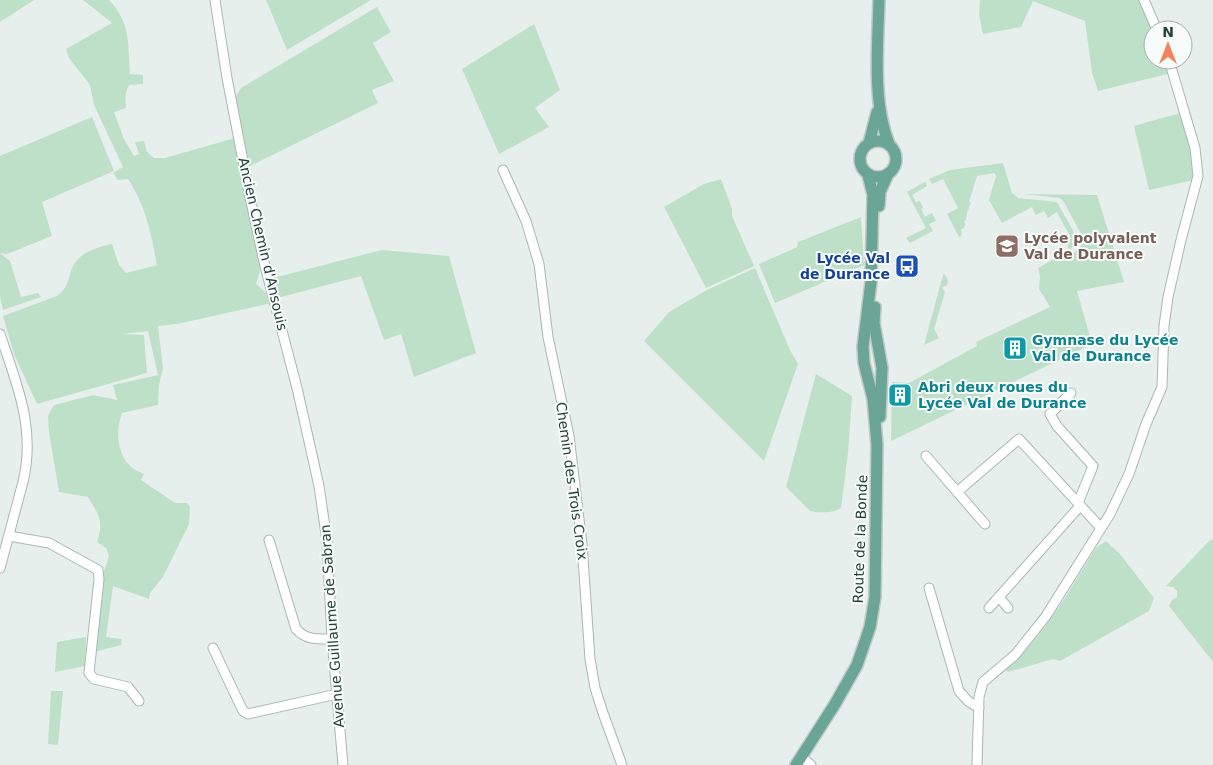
<svg xmlns="http://www.w3.org/2000/svg" width="1213" height="765" viewBox="0 0 1213 765" font-family="'DejaVu Sans',sans-serif">
  <rect width="100%" height="100%" fill="#e6efeb"/>
  <g fill="#bfe0c8">
    <polygon points="0,0 34,0 0,22"/>
    <path d="M83,0H109C131,23 128,45 130,74L143,75V84L129,85C125,92 125,100 126,108L114,112L124,139L134,156L139,154L135,142L144,141L147,152L154,158H165L235,138L261,267L256,284L267,294L272,303L177,324L158,326L163,368L159,385L158,405L122,413C116,430 116,451 130,466C133,469 140,472 144,474L141,480L175,503H187L190,507L189,524L163,577L150,593L149,599L113,586L106,637L122,639L121,645L95,652L104,571L109,556L106,548L97,542C104,521 99,515 88,497L59,492L49,432L48,416L54,405L93,395L117,400L113,385L158,375L148,331L122,334L144,335L147,373L37,404L14,354L3,316L57,296C68,288 68,280 72,268C79,252 96,248 112,244L119,265L126,273L157,265C151,234 146,206 128,179L118,180L113,173L123,167L94,105L90,85L69,58L66,49L112,23Z"/>
    <polygon points="266,0 371,0 287,50"/>
    <polygon points="980,0 1141,0 1153,30 1153,60 1164,60 1168,74 1098,91 1092,73 1085,21 1033,1 1021,27 983,34 979,14"/>
    <polygon points="377,7 391,32 373,43 394,81 372,90 378,103 250,166 235,98 241,88"/>
    <polygon points="534,24 560,90 535,108 549,127 499,154 462,69"/>
    <path d="M1180,113C1188,135 1195,156 1194,180L1149,190L1134,126Z"/>
    <polygon points="92,117 114,171 42,202 52,236 7,254 0,253 10,261 21,297 38,293 41,297 3,310 0,296 0,156"/>
    <polygon points="1003,163 1012,193 1018,198 1057,202 1077,238 1074,246 1069,250 1066,241 1071,238 1057,212 1048,218 1044,211 1036,215 1032,207 1002,223 989,200 996,176 994,173 977,176 969,202 971,202 967,213 966,220 964,221 965,224 964,228 961,229 962,235 959,237 947,214 958,208 943,179 932,184 929,179 950,170"/>
    <polygon points="721,179 732,209 732,216 754,266 706,288 664,207 704,184"/>
    <polygon points="925,182 927,186 912,195 916,202 920,201 923,208 921,209 925,217 932,213 936,221 929,224 933,231 910,243 906,238 926,228 907,192"/>
    <polygon points="1022,194 1097,195 1124,282 1077,291 1092,344 891,441 892,382 909,383 977,346 976,342 1050,307 1039,289 1040,277 1038,268 1059,256 1064,259 1079,249 1081,245 1082,236 1064,202 1060,198"/>
    <polygon points="861,217 864,265 775,303 759,264 793,249 797,247 798,242"/>
    <polygon points="382,250 449,256 476,353 414,377 401,334 384,340 361,276 277,298 273,278"/>
    <polygon points="755,268 790,350 798,364 764,461 644,341 669,312 705,291"/>
    <polygon points="945,274 948,281 947,285 942,288 945,292 934,329 939,338 924,345 943,275"/>
    <path d="M816,374L852,396L848,453L841,508C834,513 819,513 810,511L786,487Z"/>
    <polygon points="1211,539 1213,541 1213,662 1169,606 1172,600 1177,597 1177,591 1173,587 1166,586"/>
    <path d="M1106,541L1120,554L1154,598L1149,611L1060,661L1053,659L1008,672L1004,669C1043,641 1070,588 1096,548Z"/>
    <polygon points="86,637 85,666 55,672 57,642"/>
    <polygon points="51,691 63,691 58,745 48,744"/>
  </g>
  <g fill="none" stroke-linecap="round" stroke-linejoin="round">
    <g stroke="#a8b8b2" stroke-width="11">
      <g id="minor">
        <polyline points="215,0 227,78 250,197 264,262 297,388 319,486 327,541 332,639 343,765"/>
        <polyline points="1144,0 1157,30"/>
        <polyline points="503,170 526,221 539,264 548,337 569,436 582,544 590,659 595,688 603,713 622,765"/>
        <path d="M0,334C17,385 36,428 23,482L0,568"/>
        <polyline points="1071,393 1050,414 1057,426 1093,466 1078,503"/>
        <polyline points="926,456 985,524"/>
        <polyline points="957,492 1019,439 1101,528"/>
        <polyline points="9,536 49,543 98,570 99,579 89,673 94,679 128,687 139,701"/>
        <path d="M269,540L296,629C306,640 317,639 332,639"/>
        <polyline points="929,588 959,691 968,701 979,708"/>
        <polyline points="999,597 1008,608"/>
        <polyline points="989,608 1080,506"/>
        <polyline points="213,648 243,711 248,714 337,694"/>
        <polyline points="801,757 811,765"/>
        <polyline points="977,765 979,697 983,682 1015,655 1046,616 1110,514 1129,474 1146,424 1162,387 1164,326 1168,297 1181,240 1198,176 1195,148 1169,60"/>
      </g>
    </g>
    <g stroke="#c2cac8" stroke-width="14">
      <g id="major">
        <path d="M879,0C878,45 872,102 889,144"/>
        <circle cx="878" cy="159" r="18"/>
        <polyline points="869,143 877,112"/>
        <polyline points="879,206 880,192 888,174"/>
        <polyline points="875,307 874,323 882,368 880,417"/>
        <polyline points="796,765 835,704 857,665 870,627 875,597 877,445 873,399 864,363 863,346 871,282 873,195 868,175"/>
      </g>
    </g>
    <use href="#minor" stroke="#fff" stroke-width="9"/>
    <use href="#major" stroke="#6aa596" stroke-width="11"/>
  </g>
  <defs>
    <g id="school-square" transform="scale(1.25)"><rect x="-9" y="-9" width="18" height="18" rx="4" fill="#8d6e63" stroke="#f7fbf9"/><path d="M0-5L7-2L0 1L-7-2ZM-4 1L0 2.5L4 1V4Q0 6-4 4Z" fill="#fff"/></g>
    <g id="bus-square" transform="scale(1.25)"><rect x="-9" y="-9" width="18" height="18" rx="4" fill="#1a4fb4" stroke="#f7fbf9"/><path d="M-5-6H5V4H4V6H2V4H-2V6H-4V4H-5ZM-3.5-4V0h7V-4ZM-3.5 1.2v1.5H-2V1.2ZM2 1.2v1.5H3.5V1.2Z" fill="#fff"/></g>
    <g id="building-square" transform="scale(1.25)"><rect x="-9" y="-9" width="18" height="18" rx="4" fill="#0f9aa8" stroke="#f7fbf9"/><path d="M-4-6H4V6H1V3H-1V6H-4ZM-2.5-4.3h1.7v1.8h-1.7ZM.8-4.3h1.7v1.8H.8ZM-2.5-1h1.7V.8h-1.7ZM.8-1h1.7V.8H.8Z" fill="#fff"/></g>
  </defs>
  <g fill-rule="evenodd">
    <use href="#school-square" x="1007" y="246"/>
    <use href="#bus-square" x="907" y="266"/>
    <use href="#building-square" x="1015" y="348"/>
    <use href="#building-square" x="900" y="395"/>
  </g>
  <g text-anchor="middle" stroke-width="4" stroke-linejoin="round" paint-order="stroke">
    <g font-size="14" font-weight="bold" fill="#785e54" stroke="#f7fbf9" text-anchor="start">
      <text x="1024" y="243">Lycée polyvalent<tspan x="1024" dy="16">Val de Durance</tspan></text>
    </g>
    <g font-size="14" fill="#24423a" stroke="#f7fbf9">
      <text transform="translate(263 244) rotate(77)" y="5">Ancien Chemin d'Ansouis</text>
      <text transform="translate(572 481) rotate(82)" y="5">Chemin des Trois Croix</text>
      <text transform="translate(860 539) rotate(-88)" y="5">Route de la Bonde</text>
      <text transform="translate(332 626) rotate(-94)" y="5">Avenue Guillaume de Sabran</text>
    </g>
    <g font-size="14" font-weight="bold" fill="#164399" stroke="#f7fbf9" text-anchor="end">
      <text x="890" y="263">Lycée Val<tspan x="890" dy="16">de Durance</tspan></text>
    </g>
    <g font-size="14" font-weight="bold" fill="#0d838f" stroke="#f7fbf9" text-anchor="start">
      <text x="1032" y="345">Gymnase du Lycée<tspan x="1032" dy="16">Val de Durance</tspan></text>
      <text x="918" y="392">Abri deux roues du<tspan x="918" dy="16">Lycée Val de Durance</tspan></text>
    </g>
  </g>
  <g transform="translate(1168 45)"><circle r="24" fill="#f7fbf9" stroke="#a3b1ad"/>
  <path d="M0-4L9 19L0 12L-9 19Z" fill="#f4845f"/>
  <text y="-8" font-size="14" font-weight="bold" text-anchor="middle" fill="#24423a">N</text>
  </g>
</svg>
